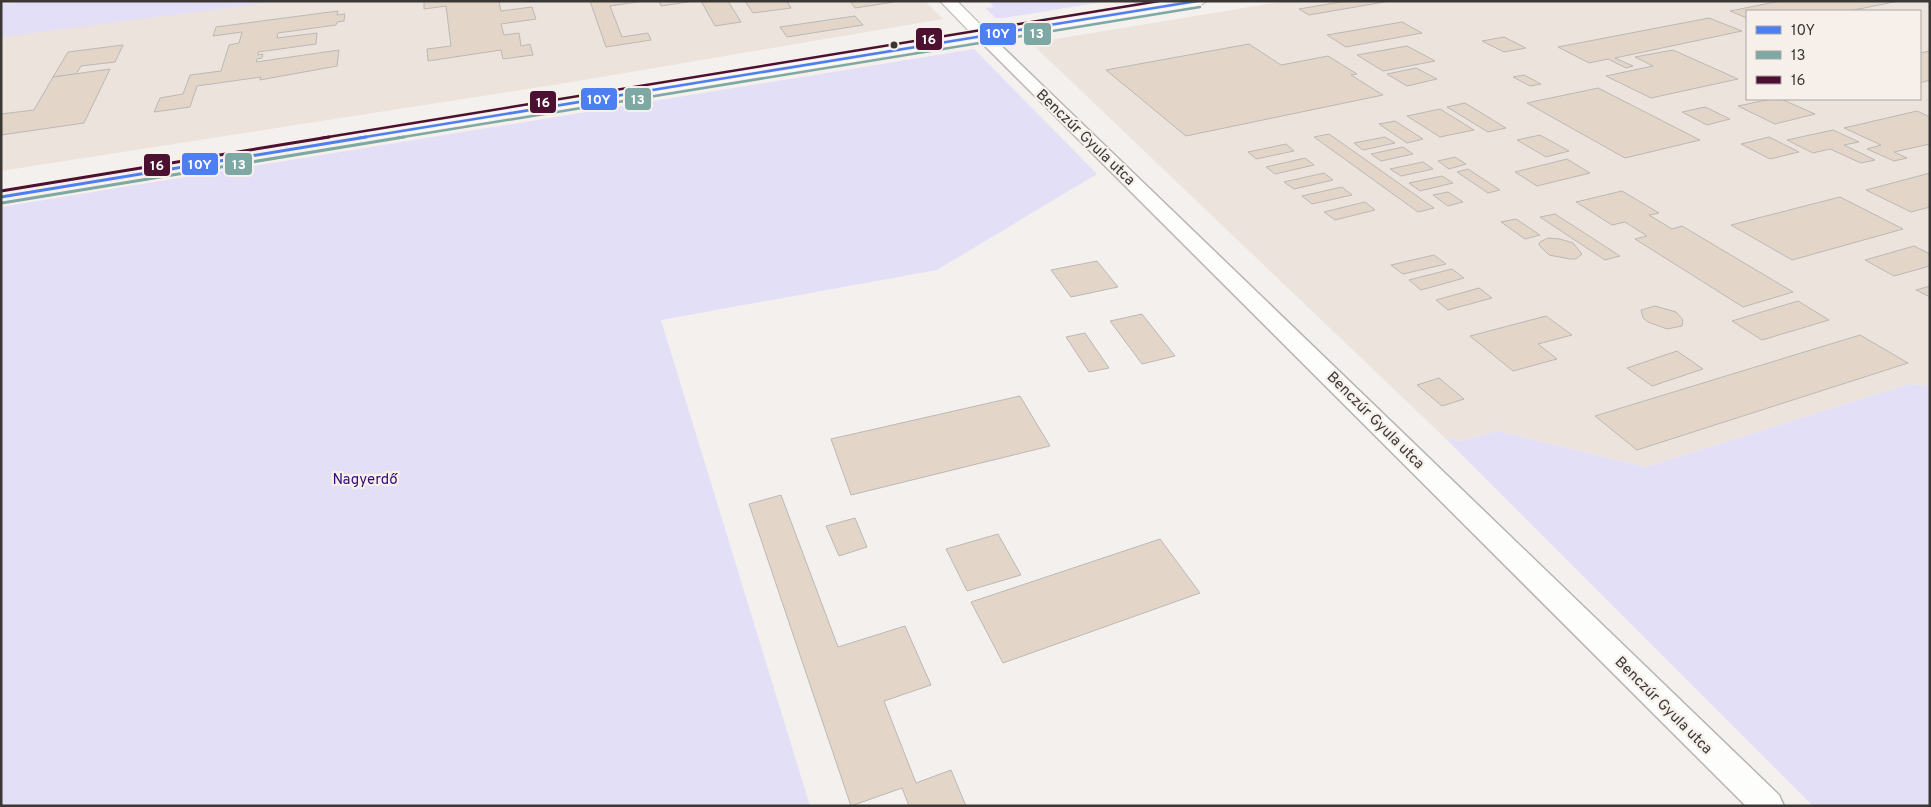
<svg xmlns="http://www.w3.org/2000/svg" width="1931" height="807" viewBox="0 0 1931 807" font-family="Overpass,sans-serif">
  <rect width="100%" height="100%" fill="#f4f0ed"/>
  <g fill="#ece4dc" fill-rule="evenodd">
    <polygon points="1,1 925,1 943,19 566,83 1,171"/>
    <path d="M1286,1H1930V386L1909,384L1646,467L1497,431L1462,441L1445,438L1031,43ZM1747,11H1920V99H1747Z"/>
  </g>
  <g fill="#e3dff7">
    <polygon points="27,1 282,1 1,37 1,4"/>
    <polygon points="988,1 1109,1 1003,18 996,18 985,8 994,7"/>
    <polygon points="974,49 1097,174 937,270 661,320 810,806 1,806 1,207"/>
    <polygon points="1909,384 1930,386 1930,806 1813,806 1445,438 1462,441 1497,431 1646,467"/>
  </g>
  <g fill="#e3d6c9" stroke="#bbb8b6">
    <polygon points="424,1 501,1 499,2 501,11 532,7 536,19 501,24 504,35 519,33 521,46 530,44 533,55 503,59 501,50 428,61 427,49 451,46 446,6 424,9"/>
    <polygon points="590,1 644,1 610,6 622,37 648,33 651,40 606,47"/>
    <polygon points="659,1 694,1 661,6"/>
    <polygon points="701,1 728,1 741,22 715,26"/>
    <polygon points="745,1 787,1 791,8 753,13"/>
    <polygon points="850,1 893,1 894,2 855,8"/>
    <polygon points="1346,1 1390,1 1309,15 1299,9"/>
    <polygon points="1780,1 1899,1 1849,11 1747,11 1747,18 1730,11"/>
    <polygon points="338,11 337,15 345,14 344,21 337,22 336,25 278,33 277,38 317,33 316,44 258,52 258,55 263,54 262,58 257,59 256,62 339,50 337,66 260,80 261,77 197,86 190,107 154,112 160,98 183,94 190,75 221,71 229,45 239,43 242,32 213,36 216,27"/>
    <polygon points="855,16 863,25 787,37 780,27"/>
    <polygon points="1709,18 1742,31 1615,58 1633,66 1626,68 1608,59 1589,63 1558,47"/>
    <polygon points="1402,22 1422,33 1346,47 1327,35"/>
    <polygon points="1504,37 1526,48 1504,52 1482,41"/>
    <polygon points="1249,44 1281,65 1328,56 1357,74 1351,75 1383,95 1186,136 1106,70"/>
    <polygon points="123,45 115,62 81,66 76,74 53,77 68,52"/>
    <polygon points="1407,46 1435,61 1383,71 1357,55"/>
    <polygon points="1673,50 1738,79 1651,98 1606,76 1653,66 1635,57"/>
    <polygon points="1930,51 1930,80 1920,83 1920,53"/>
    <polygon points="1416,68 1437,79 1407,86 1387,74"/>
    <polygon points="110,69 84,123 1,135 1,114 34,110 53,77"/>
    <polygon points="1524,75 1541,84 1530,86 1513,77"/>
    <polygon points="1598,88 1700,140 1625,158 1527,103"/>
    <polygon points="1771,99 1781,99 1815,114 1775,124 1738,106"/>
    <polygon points="1465,103 1506,128 1488,132 1447,107"/>
    <polygon points="1705,107 1730,119 1707,125 1682,112"/>
    <polygon points="1440,109 1474,130 1440,137 1407,116"/>
    <polygon points="1917,111 1930,117 1930,144 1894,152 1907,158 1894,161 1867,149 1881,145 1844,128"/>
    <polygon points="1395,121 1423,139 1407,143 1379,124"/>
    <polygon points="1833,130 1859,142 1844,145 1875,160 1861,163 1830,149 1813,153 1787,140"/>
    <polygon points="1329,134 1434,208 1418,212 1314,137"/>
    <polygon points="1540,135 1569,151 1546,157 1517,140"/>
    <polygon points="1385,137 1395,143 1363,150 1354,143"/>
    <polygon points="1769,137 1799,152 1770,159 1741,144"/>
    <polygon points="1286,144 1294,151 1256,159 1248,152"/>
    <polygon points="1403,147 1413,154 1381,161 1371,154"/>
    <polygon points="1455,157 1466,164 1449,169 1438,161"/>
    <polygon points="1305,158 1314,165 1275,174 1266,167"/>
    <polygon points="1567,159 1590,173 1537,186 1515,172"/>
    <polygon points="1423,162 1433,169 1401,176 1390,169"/>
    <polygon points="1468,169 1500,190 1488,193 1457,172"/>
    <polygon points="1324,173 1333,180 1294,189 1284,182"/>
    <polygon points="1930,173 1930,207 1911,212 1866,190"/>
    <polygon points="1442,176 1453,183 1420,191 1409,183"/>
    <polygon points="1342,187 1352,195 1312,204 1302,196"/>
    <polygon points="1622,191 1659,213 1649,215 1672,229 1682,226 1793,292 1743,307 1635,239 1647,236 1625,222 1612,225 1576,202"/>
    <polygon points="1448,192 1463,202 1448,206 1433,195"/>
    <polygon points="1840,197 1903,229 1792,260 1731,225"/>
    <polygon points="1365,202 1375,210 1335,220 1324,212"/>
    <polygon points="1555,214 1620,256 1605,260 1540,217"/>
    <polygon points="1516,219 1540,235 1525,239 1501,222"/>
    <polygon points="1548,238 1560,239 1573,243 1582,254 1576,259 1570,259 1549,255 1539,245 1540,242"/>
    <polygon points="1914,246 1930,254 1930,266 1894,276 1865,260"/>
    <polygon points="1434,255 1446,264 1403,274 1391,265"/>
    <polygon points="1097,261 1118,287 1071,297 1051,270"/>
    <polygon points="1452,269 1464,278 1421,290 1409,280"/>
    <polygon points="1930,286 1930,297 1916,290"/>
    <polygon points="1479,288 1492,298 1448,310 1436,300"/>
    <polygon points="1798,301 1829,320 1762,340 1732,321"/>
    <polygon points="1655,306 1676,312 1683,320 1682,326 1667,329 1648,322 1643,318 1641,310"/>
    <polygon points="1142,314 1175,356 1142,364 1110,321"/>
    <polygon points="1546,316 1572,335 1538,344 1557,359 1513,371 1470,336"/>
    <polygon points="1085,333 1109,368 1089,372 1066,337"/>
    <polygon points="1860,335 1908,363 1637,450 1595,416"/>
    <polygon points="1677,351 1703,369 1652,386 1627,368"/>
    <polygon points="1439,378 1464,399 1442,406 1417,385"/>
    <polygon points="1020,396 1050,446 851,495 831,439"/>
    <polygon points="781,495 838,647 905,626 931,685 884,701 916,783 951,770 966,806 909,806 902,788 851,806 749,504"/>
    <polygon points="855,518 867,547 839,556 826,526"/>
    <polygon points="998,534 1021,575 967,591 946,549"/>
    <polygon points="1160,539 1200,593 1003,663 971,602"/>
  </g>
  <g fill="none" stroke-linecap="round" stroke-linejoin="round">
    <g stroke="#b7b4b2" stroke-width="3">
      <polygon id="minor" points="983,32 988,33 1779,795 1784,806 1746,806 978,39 976,36"/>
    </g>
    <g stroke="#b7b4b2" stroke-width="2">
      <polygon id="tertiary" points="940,1 957,1 987,31 1169,1 1207,1 1199,6 1,203 1,191 971,33"/>
    </g>
    <use href="#minor" fill="#fdfdfc" fill-rule="evenodd"/>
    <use href="#tertiary" fill="#fdfdfc" fill-rule="evenodd"/>
    <g stroke="#f7f0ea" stroke-width="5">
      <polyline id="bus-1-far1" points="359,138 1197,1"/>
    </g>
    <g stroke="#f7f0ea" stroke-width="6">
      <polyline id="bus-1" points="1,197 366,137"/>
    </g>
    <g stroke="#f7f0ea" stroke-width="5">
      <polyline id="bus-2-far1" points="397,138 1200,7"/>
    </g>
    <g stroke="#f7f0ea" stroke-width="6">
      <polyline id="bus-2" points="2,203 404,137"/>
    </g>
    <g stroke="#f7f0ea" stroke-width="5">
      <polyline id="bus-3-far1" points="322,138 1159,1"/>
    </g>
    <g stroke="#f7f0ea" stroke-width="6">
      <polyline id="bus-3" points="1,191 329,137"/>
    </g>
    <use href="#bus-1-far1" stroke="#4d7ff3" stroke-width="2.5"/>
    <use href="#bus-1" stroke="#4d7ff3" stroke-width="3"/>
    <use href="#bus-2-far1" stroke="#7da8a4" stroke-width="2.5"/>
    <use href="#bus-2" stroke="#7da8a4" stroke-width="3"/>
    <use href="#bus-3-far1" stroke="#4c1130" stroke-width="2.5"/>
    <use href="#bus-3" stroke="#4c1130" stroke-width="3"/>
  </g>
  <circle fill="#3a3735" stroke="#f7f0ea" stroke-width="2" cx="894" cy="45" r="4.5"/>
  <g text-anchor="middle" stroke-width="4.5" stroke-linejoin="round" paint-order="stroke">
    <g font-size="15" fill="#3a3735" stroke="#f7f0ea">
      <text transform="translate(1086 137) rotate(44)" y="5">Benczúr Gyula utca</text>
      <text transform="translate(1376 420) rotate(45)" y="5">Benczúr Gyula utca</text>
      <text transform="translate(1664 705) rotate(45)" y="5">Benczúr Gyula utca</text>
    </g>
    <g font-size="15" fill="#320c76" stroke="#f7f0ea">
      <text x="365" y="484">Nagyerdő</text>
    </g>
  </g>
  <g stroke="#f7f0ea" stroke-width="2">
    <rect x="1023" y="22" width="29" height="24" rx="5" fill="#7da8a4"/>
    <rect x="979" y="22" width="38" height="24" rx="5" fill="#4d7ff3"/>
    <rect x="915" y="27" width="28" height="24" rx="5" fill="#4c1130"/>
    <rect x="624" y="87" width="28" height="24" rx="5" fill="#7da8a4"/>
    <rect x="580" y="87" width="38" height="24" rx="5" fill="#4d7ff3"/>
    <rect x="529" y="90" width="28" height="24" rx="5" fill="#4c1130"/>
    <rect x="224" y="152" width="29" height="24" rx="5" fill="#7da8a4"/>
    <rect x="181" y="152" width="38" height="24" rx="5" fill="#4d7ff3"/>
    <rect x="143" y="153" width="28" height="24" rx="5" fill="#4c1130"/>
  </g>
  <g font-size="14" text-anchor="middle" font-weight="bold" fill="#fff">
    <text x="1037" y="38">13</text>
    <text x="998" y="38">10Y</text>
    <text x="929" y="44">16</text>
    <text x="638" y="104">13</text>
    <text x="599" y="104">10Y</text>
    <text x="543" y="107">16</text>
    <text x="239" y="169">13</text>
    <text x="200" y="169">10Y</text>
    <text x="157" y="170">16</text>
  </g>
  <rect width="1931" height="807" fill="none" stroke="#3a3735" stroke-width="5"/>
  <rect x="1746" y="10" width="175" height="90" fill="#f7f0ea" stroke="#aba6a2"/>
  <rect x="1756" y="26" width="25" height="8" fill="#4d7ff3" stroke="#aba6a2"/>
  <text x="1791" y="35" font-size="15" fill="#3a3735">10Y</text>
  <rect x="1756" y="51" width="25" height="8" fill="#7da8a4" stroke="#aba6a2"/>
  <text x="1791" y="60" font-size="15" fill="#3a3735">13</text>
  <rect x="1756" y="76" width="25" height="8" fill="#4c1130" stroke="#aba6a2"/>
  <text x="1791" y="85" font-size="15" fill="#3a3735">16</text>
</svg>
